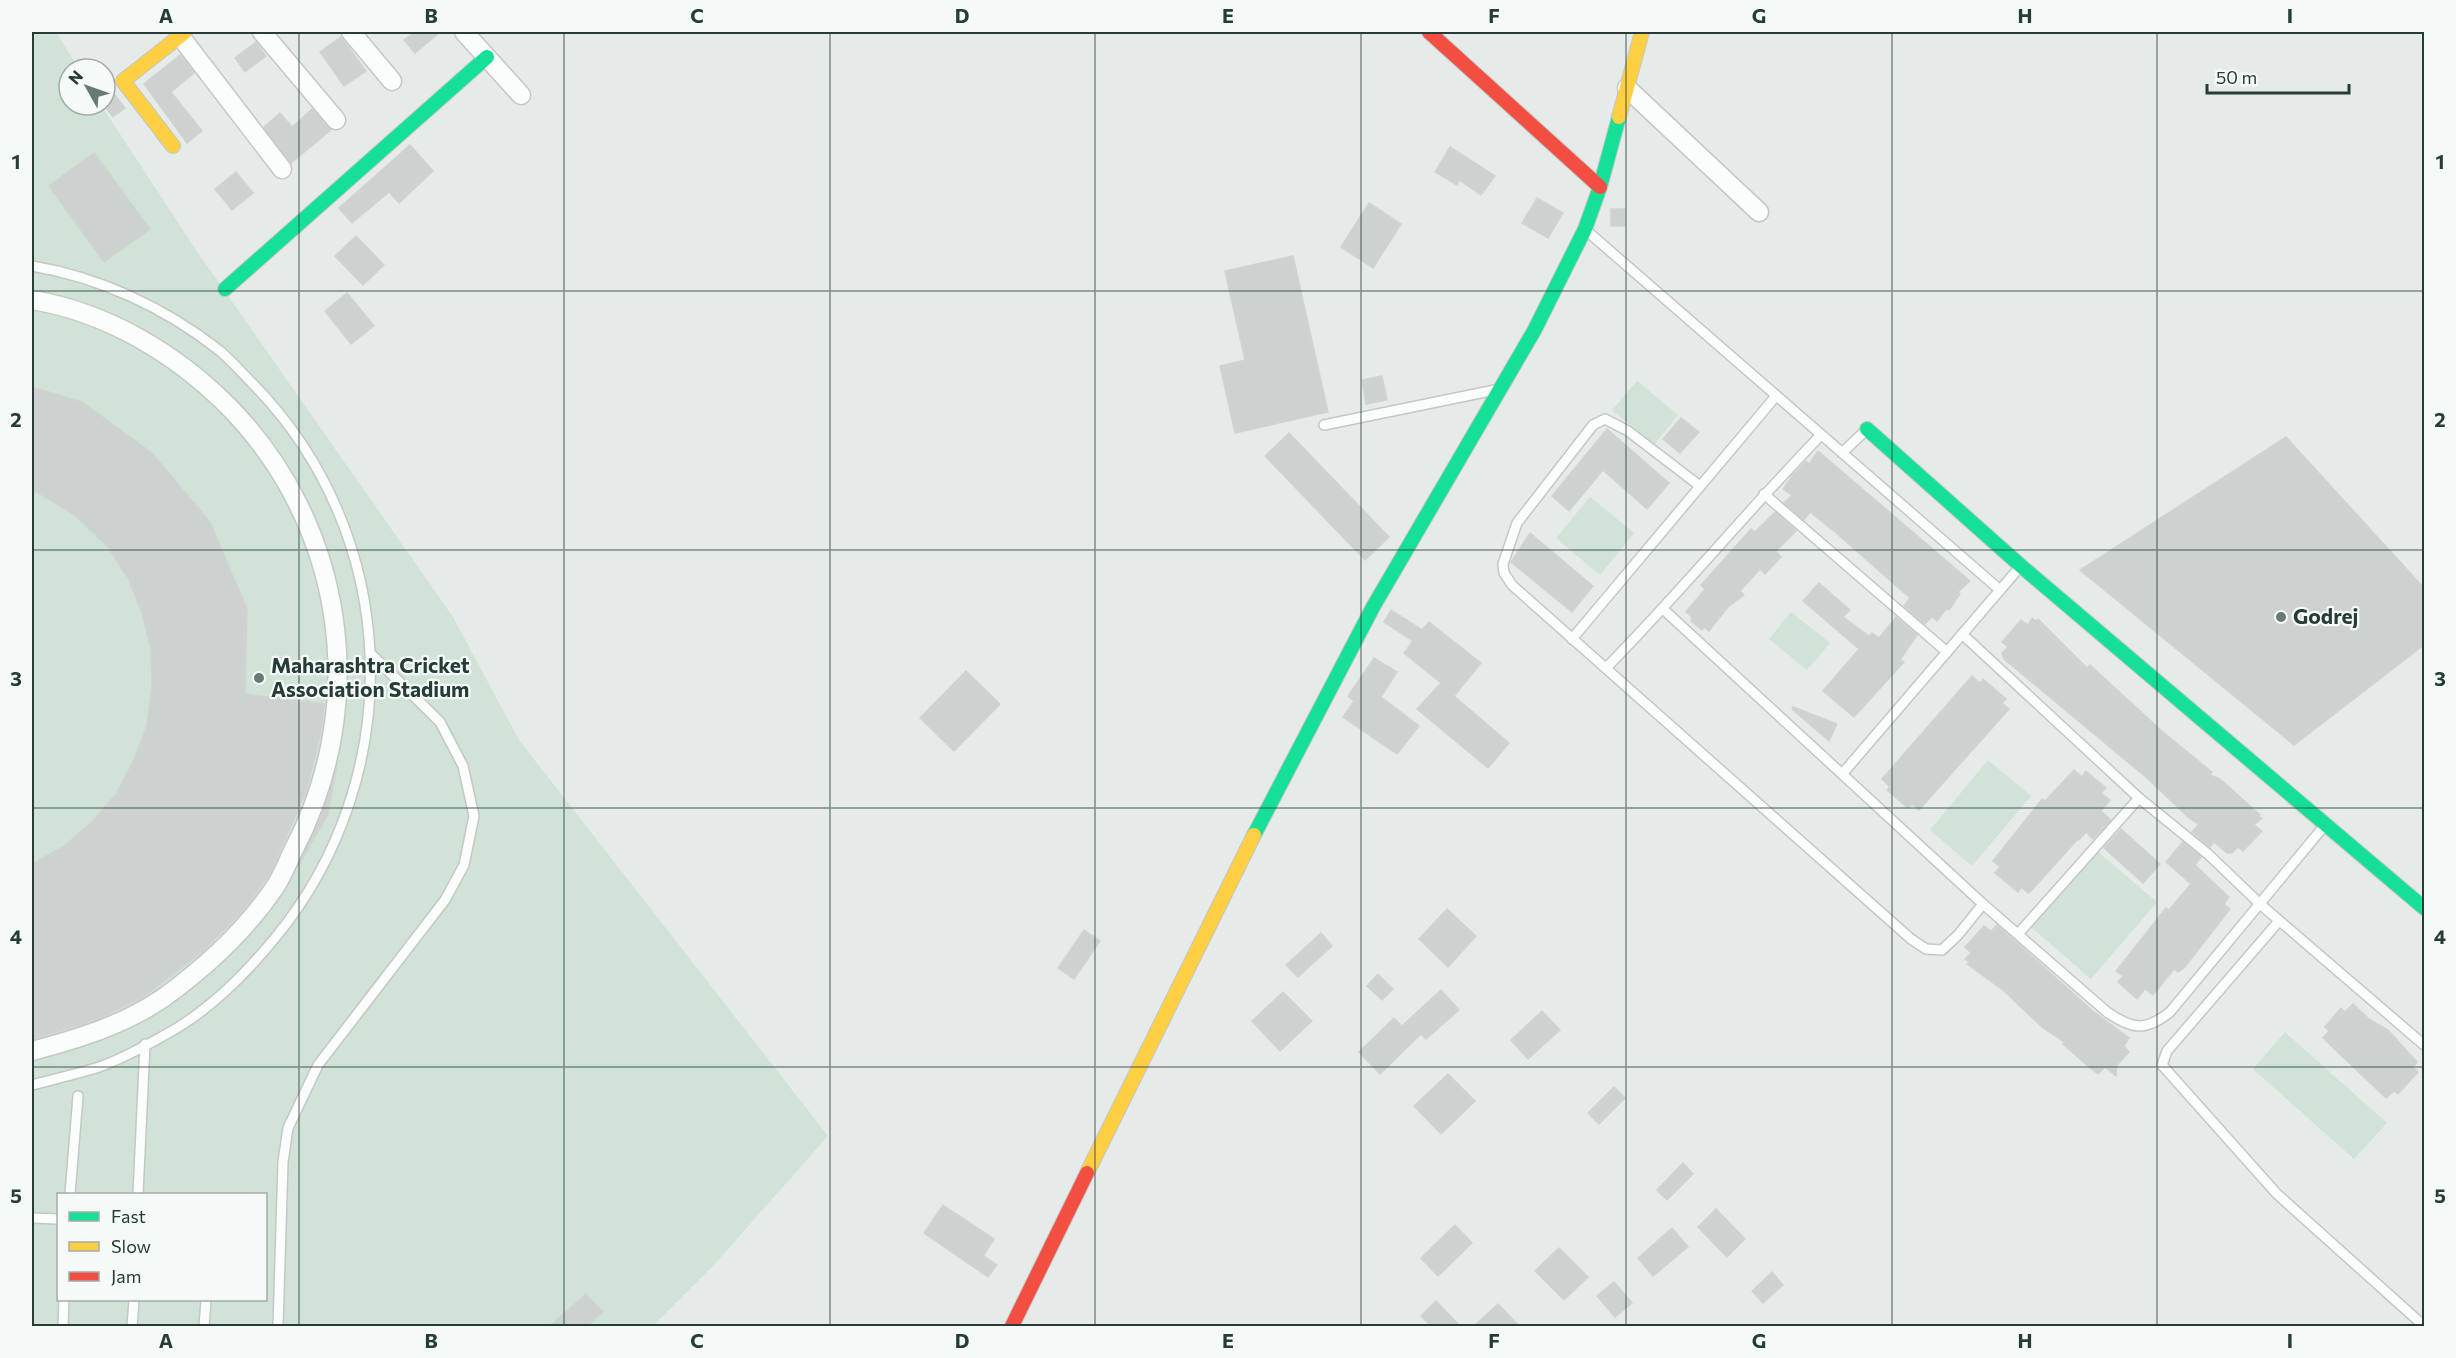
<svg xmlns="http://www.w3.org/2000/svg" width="2456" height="1358" viewBox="0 0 2456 1358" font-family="Commissioner,sans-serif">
  <rect width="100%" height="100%" fill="#e6ebe9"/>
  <g fill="#d1e2d7" fill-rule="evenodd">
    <path d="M32,32H56L79,69H69V105H101L198,253L453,617L519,740L828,1136L713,1266L653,1326H32ZM58,1194H266V1300H58Z"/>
    <polygon points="1637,381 1678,415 1654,445 1612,410"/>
    <polygon points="1590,497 1634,533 1600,575 1556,538"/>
    <polygon points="1791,612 1830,643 1807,670 1769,639"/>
    <polygon points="1988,760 2031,796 1972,866 1930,830"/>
    <polygon points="2097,851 2157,902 2091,979 2031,927"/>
    <polygon points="2285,1032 2387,1123 2354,1159 2253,1069"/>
  </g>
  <g fill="#cdd2d0" stroke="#cfd4d2" stroke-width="1.5">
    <polygon points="415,32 440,32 415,53 404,40"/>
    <polygon points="341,37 366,71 344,86 320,52"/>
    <polygon points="256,42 266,56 245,72 235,58"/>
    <polygon points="180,55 194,73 171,92 202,131 187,143 144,84"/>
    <polygon points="111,90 125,108 113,117 105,107 105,95"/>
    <polygon points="312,109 331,130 291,163 264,127 280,113 292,127"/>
    <polygon points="410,145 433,171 399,203 389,192 352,223 339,208"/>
    <polygon points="1450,147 1495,176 1481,195 1459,180 1457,185 1435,172"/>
    <polygon points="94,153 150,229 104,262 49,186"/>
    <polygon points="236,172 253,193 232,210 215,189"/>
    <polygon points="1537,198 1563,213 1548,238 1522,223"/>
    <polygon points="1369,203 1401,224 1373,268 1341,247"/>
    <rect x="1611" y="209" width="14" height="17"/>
    <polygon points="356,236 384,265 363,285 335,256"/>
    <polygon points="1293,256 1328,412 1235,433 1220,366 1245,360 1225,271"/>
    <polygon points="347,293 374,326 351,344 325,311"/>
    <polygon points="1382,376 1387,400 1366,404 1362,380"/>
    <polygon points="32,387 82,402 152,453 210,522 247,609 245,694 324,704 321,732 307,789 271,872 243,911 202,952 142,998 96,1020 32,1039 32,864 63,847 92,822 116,794 134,760 147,725 152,687 151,650 142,613 128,578 107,546 76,516 32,489"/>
    <polygon points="1681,418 1699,432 1680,453 1663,439"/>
    <polygon points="1607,429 1669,483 1647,509 1603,470 1569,511 1552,496"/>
    <polygon points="1289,433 1389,537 1365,560 1265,456"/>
    <polygon points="2286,437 2424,588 2424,645 2294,745 2080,570"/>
    <polygon points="1818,451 1970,581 1958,592 1960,594 1949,610 1947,608 1937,621 1932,617 1925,624 1904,606 1910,598 1835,532 1810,512 1804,520 1784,503 1792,495 1783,489 1792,476 1806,461 1809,464"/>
    <polygon points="1775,512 1796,531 1776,551 1781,557 1765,574 1760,569 1740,591 1744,595 1728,607 1709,631 1704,627 1702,630 1691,621 1692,617 1686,612 1705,589 1701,585 1751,529 1755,532"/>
    <polygon points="1530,533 1593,586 1572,612 1511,562"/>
    <polygon points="1819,583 1850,610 1843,617 1869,636 1872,633 1879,638 1896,617 1917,635 1900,660 1904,662 1854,717 1823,691 1859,649 1803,601"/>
    <polygon points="1391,610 1422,630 1429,622 1481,663 1454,696 1509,743 1488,768 1417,709 1441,683 1404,653 1413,641 1384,622"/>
    <polygon points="2032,618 2036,621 2038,619 2087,668 2090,665 2163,732 2212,772 2210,775 2220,779 2260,815 2259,817 2262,818 2254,825 2262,831 2243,851 2238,847 2232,853 2227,853 2214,842 2210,847 2192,832 2199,824 2190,819 2147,778 2004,659 2002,653 2008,647 2002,642 2021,620 2028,625"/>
    <polygon points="1374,658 1397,672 1381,697 1419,726 1397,754 1343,717 1354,701 1348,696"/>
    <polygon points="966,671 1000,704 954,751 920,718"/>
    <polygon points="1972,676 1980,683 1983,679 2006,699 2002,703 2009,709 1919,810 1912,804 1908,808 1887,790 1890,787 1882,779"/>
    <polygon points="1793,707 1837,724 1829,741 1792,709"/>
    <polygon points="337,764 328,814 298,867 328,797"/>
    <polygon points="2074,770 2082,777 2086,771 2106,788 2101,793 2110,800 2101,811 2111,820 2093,839 2086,832 2079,840 2078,839 2031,891 2028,893 2021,887 2018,892 1995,873 2000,867 1993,861 2042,799 2045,801"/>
    <polygon points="2121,829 2160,864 2143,883 2104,848"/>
    <polygon points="2183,842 2201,857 2195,865 2229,897 2224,904 2230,909 2184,968 2178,972 2174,969 2153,995 2145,989 2137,999 2118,982 2123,976 2116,971 2166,908 2169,910 2191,884 2166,862"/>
    <polygon points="1447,909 1476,936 1448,967 1419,939"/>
    <polygon points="1997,925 2093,1011 2129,1038 2124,1046 2129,1052 2117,1065 2116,1076 2105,1067 2098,1074 2090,1068 2063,1044 2064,1042 2042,1027 2004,991 1967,964 1969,962 1965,959 1971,953 1965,947 1984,926 1991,931"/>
    <polygon points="1084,930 1100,941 1074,979 1058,968"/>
    <polygon points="1321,933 1332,946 1298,977 1286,965"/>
    <polygon points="1378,974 1393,989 1382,1000 1367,986"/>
    <polygon points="1441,990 1459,1010 1426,1039 1421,1034 1380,1074 1359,1052 1394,1018 1402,1026"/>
    <polygon points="1283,992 1312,1021 1280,1051 1252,1021"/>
    <polygon points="2353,1004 2369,1019 2388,1030 2417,1062 2413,1067 2418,1072 2398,1094 2394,1091 2386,1098 2323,1038 2329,1031 2325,1027 2341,1008 2345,1012"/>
    <polygon points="1542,1011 1560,1030 1528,1059 1511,1040"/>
    <polygon points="1448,1074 1475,1101 1441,1134 1414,1106"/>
    <polygon points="1614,1087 1625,1098 1599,1124 1588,1113"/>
    <polygon points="1683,1163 1693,1174 1667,1200 1657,1190"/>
    <polygon points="943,1205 994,1239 983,1256 997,1265 988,1277 924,1233"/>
    <polygon points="1716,1209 1745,1239 1727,1257 1698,1227"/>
    <polygon points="1455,1225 1472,1243 1438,1276 1421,1258"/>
    <polygon points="1672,1228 1688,1247 1653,1276 1638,1258"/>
    <polygon points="1559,1248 1588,1277 1564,1300 1535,1271"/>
    <polygon points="1772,1272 1783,1285 1763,1303 1752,1291"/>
    <polygon points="1614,1282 1632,1303 1615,1317 1597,1296"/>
    <polygon points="586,1294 603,1312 587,1326 550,1326"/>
    <polygon points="1436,1301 1460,1326 1431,1326 1421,1316"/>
    <polygon points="1498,1304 1519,1326 1474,1326"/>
  </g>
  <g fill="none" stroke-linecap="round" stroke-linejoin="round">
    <g stroke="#c3c8c6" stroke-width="12">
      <g id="lane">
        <polyline points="1587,231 2000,590"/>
        <path d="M32,266C99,277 166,308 220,351C232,361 242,373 253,384C402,536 409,775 275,938C248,971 213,1006 177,1028C153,1042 125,1058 99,1067C77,1074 54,1079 32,1085"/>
        <polyline points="1324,425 1495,390"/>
        <polyline points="1842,453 1866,430"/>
        <polyline points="1700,486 1628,431 1605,419 1593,425 1517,523 1503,564 1504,573 1512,585 1911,939 1926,949 1942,950 1958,935 1983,904"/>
        <polyline points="1764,494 1947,652"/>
        <path d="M1663,609L1983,904L2107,1012C2133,1030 2146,1031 2170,1012L2325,825"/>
        <polyline points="1962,634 2139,798 2208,854 2260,904 2424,1045"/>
        <polyline points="1572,639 1776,396"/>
        <path d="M1606,668C1680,593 1747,511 1821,435"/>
        <polyline points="1843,773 2019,568"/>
        <polyline points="2279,921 2167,1051 2162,1065 2277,1194 2424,1326"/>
        <polyline points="2018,934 2139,798"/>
        <polyline points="70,1194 78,1096"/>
        <polyline points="138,1194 145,1044"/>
        <polyline points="32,1218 58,1219"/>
        <polyline points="63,1326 64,1300"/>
        <polyline points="132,1326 134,1300"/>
        <polyline points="204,1326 206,1300"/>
        <polyline points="278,1326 283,1162 288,1128 318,1065 445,900 464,865 474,816 463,766 440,722 372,655"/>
      </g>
    </g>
    <g stroke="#c3c8c6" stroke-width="21">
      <g id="street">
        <polyline points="262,32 336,120"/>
        <polyline points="351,32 392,81"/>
        <polyline points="464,32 521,95"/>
        <polyline points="180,36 282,169"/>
        <polyline points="1627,88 1759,212"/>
        <path d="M32,300C106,312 175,353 228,406C344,524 371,701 294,849C288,861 283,875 275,887C246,930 206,967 163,998C124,1025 77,1039 32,1051"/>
      </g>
    </g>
    <g stroke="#c2c8c6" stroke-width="16">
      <g id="fast">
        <polyline points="225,289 487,57"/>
        <polyline points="1867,429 2021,566 2424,908"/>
        <polyline points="1254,835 1373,607 1534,331 1585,229 1600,187 1619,117"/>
      </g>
    </g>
    <g stroke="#c2c8c6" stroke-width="16">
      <g id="slow">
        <polyline points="1619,117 1642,32"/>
        <polyline points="173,146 123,81 185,32"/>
        <polyline points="1087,1173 1254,835"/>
      </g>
    </g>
    <g stroke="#c2c8c6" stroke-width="16">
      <g id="jam">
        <polyline points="1429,32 1600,187"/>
        <polyline points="1012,1326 1087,1173"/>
      </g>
    </g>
    <use href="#lane" stroke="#fbfcfc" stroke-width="9"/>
    <use href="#street" stroke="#fbfcfc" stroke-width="18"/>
    <use href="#fast" stroke="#16e098" stroke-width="14"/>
    <use href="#slow" stroke="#ffcf43" stroke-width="14"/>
    <use href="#jam" stroke="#f24e42" stroke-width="14"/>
  </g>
  <path fill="none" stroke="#263c38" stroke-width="1.5" stroke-opacity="0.55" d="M299,32V1326M564,32V1326M830,32V1326M1095,32V1326M1361,32V1326M1626,32V1326M1892,32V1326M2157,32V1326M32,291H2424M32,550H2424M32,808H2424M32,1067H2424"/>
  <g fill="#697976" stroke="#f5f9f7" stroke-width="2">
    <circle cx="2281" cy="617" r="6"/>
    <circle cx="259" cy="678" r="6"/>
  </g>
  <g text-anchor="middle" stroke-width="4.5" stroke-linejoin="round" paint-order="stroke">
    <g font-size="21" font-weight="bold" fill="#263c38" stroke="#f5f9f7" text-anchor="start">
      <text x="2293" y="624">Godrej</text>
      <text x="271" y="673">Maharashtra Cricket<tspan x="271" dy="24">Association Stadium</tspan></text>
    </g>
  </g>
  <rect width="2456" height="1358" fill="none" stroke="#f5f9f7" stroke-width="66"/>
  <rect x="57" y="1193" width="210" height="108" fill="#f5f9f7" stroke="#a2adab" stroke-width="1.5"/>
  <rect x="69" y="1212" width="30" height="9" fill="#16e098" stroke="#a2adab" stroke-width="1.5"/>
  <text x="111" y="1223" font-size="18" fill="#263c38">Fast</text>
  <rect x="69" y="1242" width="30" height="9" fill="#ffcf43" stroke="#a2adab" stroke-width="1.5"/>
  <text x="111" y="1253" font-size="18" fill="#263c38">Slow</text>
  <rect x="69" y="1272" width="30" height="9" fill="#f24e42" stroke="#a2adab" stroke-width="1.5"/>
  <text x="111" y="1283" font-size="18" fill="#263c38">Jam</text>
  <g transform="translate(87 87) rotate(310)"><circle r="28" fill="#f5f9f7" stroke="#a2adab" stroke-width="1.5"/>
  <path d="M0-4.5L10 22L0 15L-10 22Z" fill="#697976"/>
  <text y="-9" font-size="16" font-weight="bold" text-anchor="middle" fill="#263c38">N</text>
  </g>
  <path d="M2207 84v9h142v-9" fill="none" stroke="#263c38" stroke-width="3"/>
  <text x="2216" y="84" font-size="18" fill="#263c38" stroke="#f5f9f7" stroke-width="4.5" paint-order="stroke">50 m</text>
  <rect x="33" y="33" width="2390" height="1292" fill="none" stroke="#263c38" stroke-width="2"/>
  <g font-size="20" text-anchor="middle" font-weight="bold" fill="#263c38">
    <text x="166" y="23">A</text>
    <text x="431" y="23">B</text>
    <text x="697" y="23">C</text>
    <text x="962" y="23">D</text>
    <text x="1228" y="23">E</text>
    <text x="1494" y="23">F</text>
    <text x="1759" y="23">G</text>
    <text x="2025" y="23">H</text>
    <text x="2290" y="23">I</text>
    <text x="16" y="169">1</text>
    <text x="2440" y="169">1</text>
    <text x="16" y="427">2</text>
    <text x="2440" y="427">2</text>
    <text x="16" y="686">3</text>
    <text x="2440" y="686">3</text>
    <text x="16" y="944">4</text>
    <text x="2440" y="944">4</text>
    <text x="16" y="1203">5</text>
    <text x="2440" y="1203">5</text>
    <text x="166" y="1348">A</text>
    <text x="431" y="1348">B</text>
    <text x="697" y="1348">C</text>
    <text x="962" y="1348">D</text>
    <text x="1228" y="1348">E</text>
    <text x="1494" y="1348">F</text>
    <text x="1759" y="1348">G</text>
    <text x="2025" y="1348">H</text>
    <text x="2290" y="1348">I</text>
  </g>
</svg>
